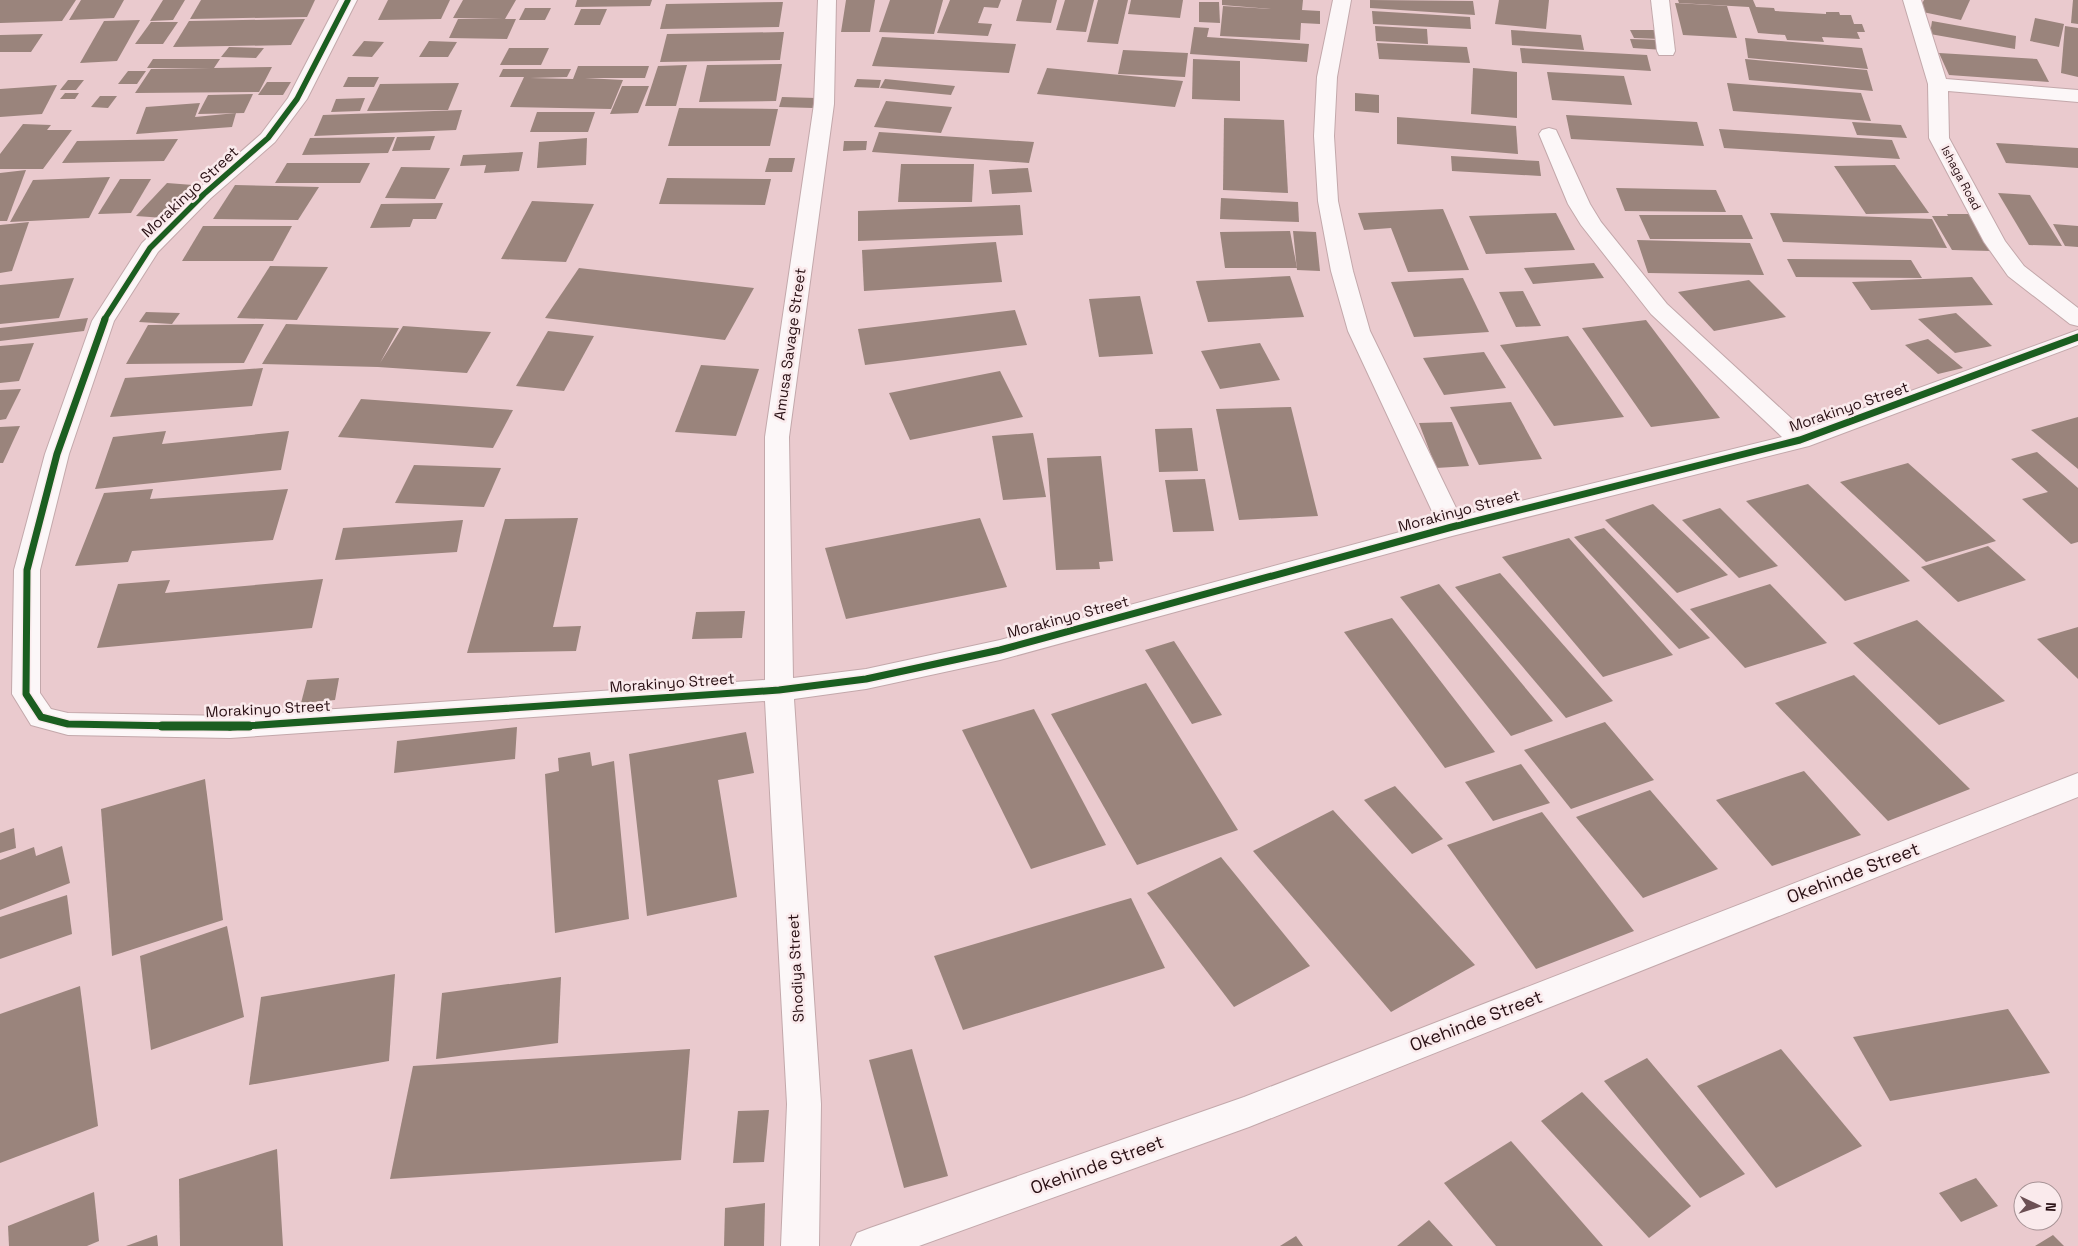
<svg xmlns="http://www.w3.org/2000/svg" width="2078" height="1246" viewBox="0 0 2078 1246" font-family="'Space Grotesk',sans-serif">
  <rect width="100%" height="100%" fill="#eacace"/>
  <g fill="#9a847c">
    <polygon points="0,0 76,0 62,21 0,23"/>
    <polygon points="81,0 124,0 114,18 69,20"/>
    <polygon points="163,0 185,0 173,20 150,21"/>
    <polygon points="201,0 315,0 307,17 190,19"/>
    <polygon points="388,0 450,0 441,19 378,20"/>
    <polygon points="463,0 516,0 505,19 516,19 507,39 449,38 458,19 503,19 453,18"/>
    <polygon points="577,0 652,0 650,6 575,7"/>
    <polygon points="846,0 875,0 870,32 841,32"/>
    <polygon points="890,0 943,0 934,34 879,32"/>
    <polygon points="950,0 1001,0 998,8 984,7 978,23 992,24 988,36 937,33"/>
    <polygon points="1022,0 1057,0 1051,23 1016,21"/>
    <polygon points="1065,0 1094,0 1086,32 1056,30"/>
    <polygon points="1098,0 1128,0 1118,44 1087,42"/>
    <polygon points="1131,0 1183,0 1180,18 1128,14"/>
    <polygon points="1222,0 1303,0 1302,10 1320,11 1320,24 1301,23 1300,40 1220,36 1223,6 1271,9 1222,5"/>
    <polygon points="1370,0 1473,1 1475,15 1370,8"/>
    <polygon points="1499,0 1549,0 1546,29 1495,24"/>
    <polygon points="1678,0 1753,0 1756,7 1774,8 1775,11 1826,14 1826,12 1839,12 1840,15 1851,15 1854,24 1862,24 1865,32 1857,32 1860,39 1822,37 1824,42 1787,40 1785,35 1758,33 1749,7 1679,3"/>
    <polygon points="1924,0 1970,0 1961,20 1918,11"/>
    <polygon points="2073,0 2078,0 2078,24 2071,23"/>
    <polygon points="783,2 779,27 660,29 666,4"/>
    <polygon points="1199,2 1219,2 1220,23 1199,22"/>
    <polygon points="1675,3 1727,6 1737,38 1683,35"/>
    <polygon points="525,8 551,8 545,20 519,20"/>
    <polygon points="581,9 607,9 600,25 574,25"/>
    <polygon points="1372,11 1470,17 1471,29 1373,24"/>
    <polygon points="2035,18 2064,24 2059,47 2030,41"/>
    <polygon points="305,19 291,45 173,47 189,21"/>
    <polygon points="140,20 117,61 80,63 104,21"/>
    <polygon points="1932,21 2016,36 2015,49 1930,34"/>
    <polygon points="151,22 178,22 163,44 135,44"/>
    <polygon points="1375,26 1427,29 1428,44 1376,41"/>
    <polygon points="2065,26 2078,28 2078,77 2061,73"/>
    <polygon points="1194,27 1209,28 1207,37 1309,44 1307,62 1190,54"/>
    <polygon points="1511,30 1581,35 1584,50 1512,45"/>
    <polygon points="1630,30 1655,30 1659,39 1634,38"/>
    <polygon points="784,32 780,60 660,62 667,34"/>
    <polygon points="43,34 31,52 0,52 0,35"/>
    <polygon points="882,37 1016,44 1009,73 872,66"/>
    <polygon points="1745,38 1862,48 1868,69 1748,58"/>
    <polygon points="1630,39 1661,40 1664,50 1633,48"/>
    <polygon points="364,41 384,42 372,57 352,56"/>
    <polygon points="429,41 457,42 448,57 419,57"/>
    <polygon points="1377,43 1467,47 1470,63 1379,59"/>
    <polygon points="229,47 264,48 256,58 221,57"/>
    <polygon points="509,48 549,48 541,65 500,65"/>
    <polygon points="1520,48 1647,55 1651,71 1522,63"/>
    <polygon points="1123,50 1188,53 1185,77 1118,74"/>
    <polygon points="1939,53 2037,59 2049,82 1949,75"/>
    <polygon points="153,59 220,59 214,68 272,67 259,92 135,93 151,69 211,68 147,68"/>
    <polygon points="1193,59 1240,61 1240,101 1192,99"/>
    <polygon points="1745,59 1867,70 1873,91 1749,80"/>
    <polygon points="782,64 776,101 699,102 707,65"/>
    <polygon points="687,65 676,106 645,106 658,66"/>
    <polygon points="578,66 649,66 645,78 585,78 623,80 611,109 510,107 524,77 499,77 503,69 571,69 567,77 530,78 573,79"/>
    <polygon points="1047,68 1183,81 1175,107 1037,94"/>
    <polygon points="1473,68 1517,72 1517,118 1471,114"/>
    <polygon points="128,71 146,71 137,84 118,84"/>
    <polygon points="1547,72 1624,76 1632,105 1552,100"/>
    <polygon points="348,77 379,77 374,87 343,87"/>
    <polygon points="857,79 881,80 879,88 854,87"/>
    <polygon points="885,79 955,86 951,95 880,88"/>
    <polygon points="68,80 84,80 76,90 60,90"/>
    <polygon points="267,82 291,82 283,95 258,95"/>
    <polygon points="459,83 448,110 367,111 380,84"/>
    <polygon points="1727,83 1861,93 1871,121 1733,111"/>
    <polygon points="57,85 42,114 0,117 0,89"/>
    <polygon points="622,86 649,86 638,113 610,114"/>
    <polygon points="65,93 79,93 75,99 60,99"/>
    <polygon points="1355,93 1379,95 1379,113 1355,111"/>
    <polygon points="253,94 244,113 198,114 208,95"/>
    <polygon points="100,96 117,96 108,108 91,107"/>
    <polygon points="782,97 816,98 813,108 779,107"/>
    <polygon points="365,98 360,111 331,112 336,99"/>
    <polygon points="886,101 952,107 941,133 874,127"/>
    <polygon points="200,103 195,117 236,113 232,127 136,134 146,107"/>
    <polygon points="679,108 778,109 770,146 668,146"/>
    <polygon points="462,110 456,130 314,136 323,115"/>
    <polygon points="537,112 595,112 588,132 530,132"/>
    <polygon points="1566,115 1697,122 1704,146 1571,139"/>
    <polygon points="1397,117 1516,126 1518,154 1397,144"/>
    <polygon points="1224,118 1284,120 1288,193 1223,190"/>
    <polygon points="1852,122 1901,125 1907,138 1857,135"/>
    <polygon points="23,124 51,125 47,130 72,130 43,169 0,169 0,154"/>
    <polygon points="1719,129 1892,140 1900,159 1724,148"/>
    <polygon points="879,132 1034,142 1029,163 872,152"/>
    <polygon points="435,136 430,150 392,151 397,137"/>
    <polygon points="395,137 388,153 302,155 310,138"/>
    <polygon points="587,138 586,165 537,168 539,142"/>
    <polygon points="178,139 164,161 62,163 77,141"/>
    <polygon points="844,141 867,141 866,150 843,151"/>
    <polygon points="1996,143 2078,148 2078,168 2006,163"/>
    <polygon points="523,152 519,171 484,173 486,165 460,166 463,155"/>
    <polygon points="1451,156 1539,161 1541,176 1452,171"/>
    <polygon points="769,158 795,158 792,172 765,172"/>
    <polygon points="287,163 370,163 360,183 275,183"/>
    <polygon points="901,164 974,164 972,202 898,202"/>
    <polygon points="1895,165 1929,213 1866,214 1834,166"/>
    <polygon points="401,167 450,168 435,199 385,198"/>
    <polygon points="1028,168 1032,192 992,194 989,170"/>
    <polygon points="26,170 7,221 0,221 0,173"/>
    <polygon points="110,177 89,218 10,222 33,180"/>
    <polygon points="667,178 771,179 765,205 659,204"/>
    <polygon points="120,179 151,179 131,213 98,214"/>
    <polygon points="167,183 193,185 164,218 136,216"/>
    <polygon points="235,185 319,187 298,220 213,219"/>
    <polygon points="1616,188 1716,190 1726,212 1625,211"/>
    <polygon points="1998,193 2030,195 2062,246 2029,245"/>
    <polygon points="1221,198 1298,202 1299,222 1220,219"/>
    <polygon points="532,201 594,204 566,262 501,259"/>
    <polygon points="443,203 436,219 413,219 410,227 370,228 381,204"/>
    <polygon points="1020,205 1023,235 858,241 858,211"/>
    <polygon points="1443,209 1469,270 1408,272 1391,228 1364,230 1358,213"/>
    <polygon points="1556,213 1575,250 1486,254 1469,216"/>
    <polygon points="1770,213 1932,219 1947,248 1783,242"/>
    <polygon points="1947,214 1969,214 1991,251 1952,250 1932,216 1948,216"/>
    <polygon points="1639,215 1742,215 1753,239 1650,239"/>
    <polygon points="29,222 12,271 0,273 0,225"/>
    <polygon points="2053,224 2078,226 2078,247 2065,246"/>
    <polygon points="203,226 292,226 273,261 182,261"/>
    <polygon points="1290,231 1297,268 1225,268 1220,232"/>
    <polygon points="1293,231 1316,232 1320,271 1297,270"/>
    <polygon points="1637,240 1750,243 1764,275 1648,273"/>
    <polygon points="996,242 1002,282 864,291 862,250"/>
    <polygon points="1787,259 1911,260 1922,278 1796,277"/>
    <polygon points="1594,263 1604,278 1533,284 1524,268"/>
    <polygon points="270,266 328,267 297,320 237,318"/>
    <polygon points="579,268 754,288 725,340 545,318"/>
    <polygon points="1290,276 1304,317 1208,322 1196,281"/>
    <polygon points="1972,277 1993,305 1871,310 1852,282"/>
    <polygon points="74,278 59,318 0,324 0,285"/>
    <polygon points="1463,278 1489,332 1414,337 1391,282"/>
    <polygon points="1749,280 1786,317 1714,331 1678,292"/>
    <polygon points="1523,291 1541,326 1516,327 1499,292"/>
    <polygon points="1140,296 1153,354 1099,357 1089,299"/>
    <polygon points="1015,310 1027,345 865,365 858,329"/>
    <polygon points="146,312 180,313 172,324 139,322"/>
    <polygon points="1956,313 1992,346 1955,353 1918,319"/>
    <polygon points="88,318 84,331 0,341 0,328"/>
    <polygon points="1646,320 1720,418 1651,427 1582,328"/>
    <polygon points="264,324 244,363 126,364 148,325"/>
    <polygon points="286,324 399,328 380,363 403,326 491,332 467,373 378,367 262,364"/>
    <polygon points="548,331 594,336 564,391 516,386"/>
    <polygon points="1568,336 1624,417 1554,426 1500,345"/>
    <polygon points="1928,339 1963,368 1938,374 1905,345"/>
    <polygon points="34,343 19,381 0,383 0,346"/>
    <polygon points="1260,343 1280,380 1220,389 1201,351"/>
    <polygon points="1484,352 1506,388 1444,395 1423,358"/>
    <polygon points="701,365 759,369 736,436 675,432"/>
    <polygon points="263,368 252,406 110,417 125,378"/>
    <polygon points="1000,371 1023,417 910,440 889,393"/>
    <polygon points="21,389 6,419 0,420 0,390"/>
    <polygon points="361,399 513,410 493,448 338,437"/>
    <polygon points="1511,402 1542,459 1479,465 1450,407"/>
    <polygon points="1291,407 1318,516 1239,520 1216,409"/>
    <polygon points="2078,417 2078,469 2031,430"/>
    <polygon points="1452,422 1469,466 1436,468 1419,423"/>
    <polygon points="20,426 3,463 0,463 0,427"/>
    <polygon points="1192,428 1198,471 1159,472 1155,429"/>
    <polygon points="166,431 162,444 289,431 281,470 95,489 113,437"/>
    <polygon points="1033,433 1046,497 1003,500 992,436"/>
    <polygon points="2037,452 2078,488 2078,542 2071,544 2022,499 2048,492 2011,459"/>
    <polygon points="1101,456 1113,561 1099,562 1100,569 1056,570 1047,458"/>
    <polygon points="1908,463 1996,541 1926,562 1840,482"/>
    <polygon points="414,465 501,468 484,507 395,503"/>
    <polygon points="1205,479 1214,531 1173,532 1165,480"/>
    <polygon points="1808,484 1910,581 1845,601 1746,501"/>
    <polygon points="153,489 150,499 288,489 273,540 132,551 128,562 75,566 104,493"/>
    <polygon points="1653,504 1728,575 1677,593 1605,520"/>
    <polygon points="1720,508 1778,566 1739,578 1682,520"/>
    <polygon points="578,518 553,627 581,626 576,651 467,653 505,519"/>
    <polygon points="980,518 1007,587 846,619 825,548"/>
    <polygon points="463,520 457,552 335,560 343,528"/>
    <polygon points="1604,528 1710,638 1679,649 1574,537"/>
    <polygon points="1569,538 1673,655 1603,677 1502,557"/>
    <polygon points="1988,546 2026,580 1958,602 1921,567"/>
    <polygon points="1500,573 1613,701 1566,718 1455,587"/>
    <polygon points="323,579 312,628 97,648 118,584 170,580 165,593"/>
    <polygon points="1439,584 1553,721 1511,736 1400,597"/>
    <polygon points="1770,584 1827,643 1745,668 1690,609"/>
    <polygon points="745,611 742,638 692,639 696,612"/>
    <polygon points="1392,618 1495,752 1445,768 1344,632"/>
    <polygon points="1917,620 2005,701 1939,725 1853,643"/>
    <polygon points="2078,627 2078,679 2037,639"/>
    <polygon points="1174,641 1222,715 1192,724 1145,650"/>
    <polygon points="1854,675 1970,789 1888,821 1775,703"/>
    <polygon points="339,678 335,700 301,703 307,680"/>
    <polygon points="1146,683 1238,830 1137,865 1051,714"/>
    <polygon points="1034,709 1106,845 1031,869 962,730"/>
    <polygon points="1605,722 1654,780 1571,809 1524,750"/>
    <polygon points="517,727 515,759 394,773 397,741"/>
    <polygon points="746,732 754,773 718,780 737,897 647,916 629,754"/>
    <polygon points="590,752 592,766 614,761 629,919 555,933 545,774 559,771 558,758"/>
    <polygon points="1521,764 1550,803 1493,821 1465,782"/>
    <polygon points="1804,771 1861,835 1772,866 1716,800"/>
    <polygon points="205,779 223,920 112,956 101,809"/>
    <polygon points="1395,786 1443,839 1412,854 1364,800"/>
    <polygon points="1650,790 1718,869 1643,898 1576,817"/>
    <polygon points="1333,810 1475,965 1391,1012 1253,851"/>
    <polygon points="1542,812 1634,931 1536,969 1447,845"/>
    <polygon points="14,828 16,848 0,853 0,833"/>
    <polygon points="62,846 70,883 0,910 0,860 34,847 36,856"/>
    <polygon points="1221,857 1310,966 1234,1007 1147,893"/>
    <polygon points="67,895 72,934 0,959 0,917"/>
    <polygon points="1131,898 1165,968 963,1030 934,956"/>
    <polygon points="227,926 244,1017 151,1050 140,956"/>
    <polygon points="395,974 389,1061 249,1085 261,997"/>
    <polygon points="561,977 558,1043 436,1059 442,993"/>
    <polygon points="80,986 98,1126 0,1163 0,1014"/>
    <polygon points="2008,1009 2050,1073 1890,1101 1853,1037"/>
    <polygon points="690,1049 681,1160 390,1179 413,1066"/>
    <polygon points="912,1049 948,1176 904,1188 869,1060"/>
    <polygon points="1781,1049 1862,1146 1776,1188 1697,1086"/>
    <polygon points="1647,1058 1745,1174 1700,1198 1604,1081"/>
    <polygon points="1582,1092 1691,1206 1649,1238 1541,1121"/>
    <polygon points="769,1110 764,1162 733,1163 738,1111"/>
    <polygon points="1511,1141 1603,1246 1496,1246 1444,1183"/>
    <polygon points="277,1149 283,1246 180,1246 179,1179"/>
    <polygon points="1976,1178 1998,1206 1961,1222 1939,1193"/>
    <polygon points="94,1192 99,1241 87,1246 9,1246 8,1226"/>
    <polygon points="765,1203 764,1246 724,1246 725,1208"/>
    <polygon points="1429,1220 1453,1246 1397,1246"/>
    <polygon points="157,1235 158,1246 126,1246"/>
    <polygon points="2053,1235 2064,1246 2035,1246"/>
    <polygon points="1296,1236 1303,1246 1280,1246"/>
  </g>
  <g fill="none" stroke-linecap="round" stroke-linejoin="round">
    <g stroke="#c3a8ab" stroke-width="2">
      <g id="minor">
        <polygon points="339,0 357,0 307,99 275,142 211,198 158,252 114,321 69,454 40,570 40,693 51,709 68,713 230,716 765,680 765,437 814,104 818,0 836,0 834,104 789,437 793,678 866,669 1000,640 1437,522 1348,331 1331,271 1318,201 1314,136 1317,77 1333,0 1351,0 1337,77 1334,136 1338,201 1353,271 1370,331 1460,516 1782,437 1651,314 1581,225 1568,204 1539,134 1542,130 1549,128 1556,130 1590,204 1601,222 1667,304 1804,430 2078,330 2078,345 1809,446 1452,536 1000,660 866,689 794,699 821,1104 819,1246 781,1246 787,1104 765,701 230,738 68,735 31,725 12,694 14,570 45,454 92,321 142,243 197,190 261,134 288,98"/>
        <polygon points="1651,0 1669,0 1675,51 1673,55 1659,55 1657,51"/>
        <polygon points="1903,0 1921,0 1946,79 2078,90 2078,102 1948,91 1949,138 2005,241 2024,266 2078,308 2078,326 2070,324 2008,276 1984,242 1929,138 1928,84"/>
        <polygon points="2078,773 2078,797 1249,1127 919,1246 851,1246 857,1233 870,1228 1244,1097"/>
      </g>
    </g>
    <use href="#minor" fill="#fcf7f8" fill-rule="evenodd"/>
    <g stroke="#faeaec" stroke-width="8">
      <polyline id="cycleway-far2" points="104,320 150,248 204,194 268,138 297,99 348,0"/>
    </g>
    <g stroke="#faeaec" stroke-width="10">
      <g id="cycleway-far1">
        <polyline points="105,319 57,454 27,570 26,694 41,717 68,724 230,727"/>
        <polyline points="230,727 779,690 866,679 1000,650 1452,527 1800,440 2078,337"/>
      </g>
    </g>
    <g stroke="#faeaec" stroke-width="12">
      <polyline id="cycleway" points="162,726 249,726"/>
    </g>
    <use href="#cycleway-far2" stroke="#1b5e20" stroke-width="5.5"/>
    <use href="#cycleway-far1" stroke="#1b5e20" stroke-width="7"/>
    <use href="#cycleway" stroke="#1b5e20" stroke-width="9"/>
  </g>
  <g text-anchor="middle" stroke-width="5" stroke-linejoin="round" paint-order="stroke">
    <g font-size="12" fill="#280f13" stroke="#faeaec">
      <text transform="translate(1961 178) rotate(62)" y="4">Ishaga Road</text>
    </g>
    <g font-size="15" fill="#280f13" stroke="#faeaec">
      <text transform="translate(190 192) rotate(-43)" y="5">Morakinyo Street</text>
      <text transform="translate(790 344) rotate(-82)" y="5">Amusa Savage Street</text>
      <text transform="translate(1849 407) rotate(-19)" y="5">Morakinyo Street</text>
      <text transform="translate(1459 511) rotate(-15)" y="5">Morakinyo Street</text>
      <text transform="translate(1068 617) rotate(-15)" y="5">Morakinyo Street</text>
      <text transform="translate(672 683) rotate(-4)" y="5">Morakinyo Street</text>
      <text transform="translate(268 709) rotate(-3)" y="5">Morakinyo Street</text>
      <text transform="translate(796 968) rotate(-93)" y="5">Shodiya Street</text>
    </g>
    <g font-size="18" fill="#280f13" stroke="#faeaec">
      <text transform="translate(1853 873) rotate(-21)" y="6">Okehinde Street</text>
      <text transform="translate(1476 1021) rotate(-21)" y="6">Okehinde Street</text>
      <text transform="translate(1097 1165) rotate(-20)" y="6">Okehinde Street</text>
    </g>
  </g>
  <g transform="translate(2038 1206) rotate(94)"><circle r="24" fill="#faeaec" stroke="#a69295"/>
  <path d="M0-4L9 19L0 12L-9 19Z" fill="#6c5054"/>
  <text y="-8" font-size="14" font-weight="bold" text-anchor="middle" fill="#280f13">N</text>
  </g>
</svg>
